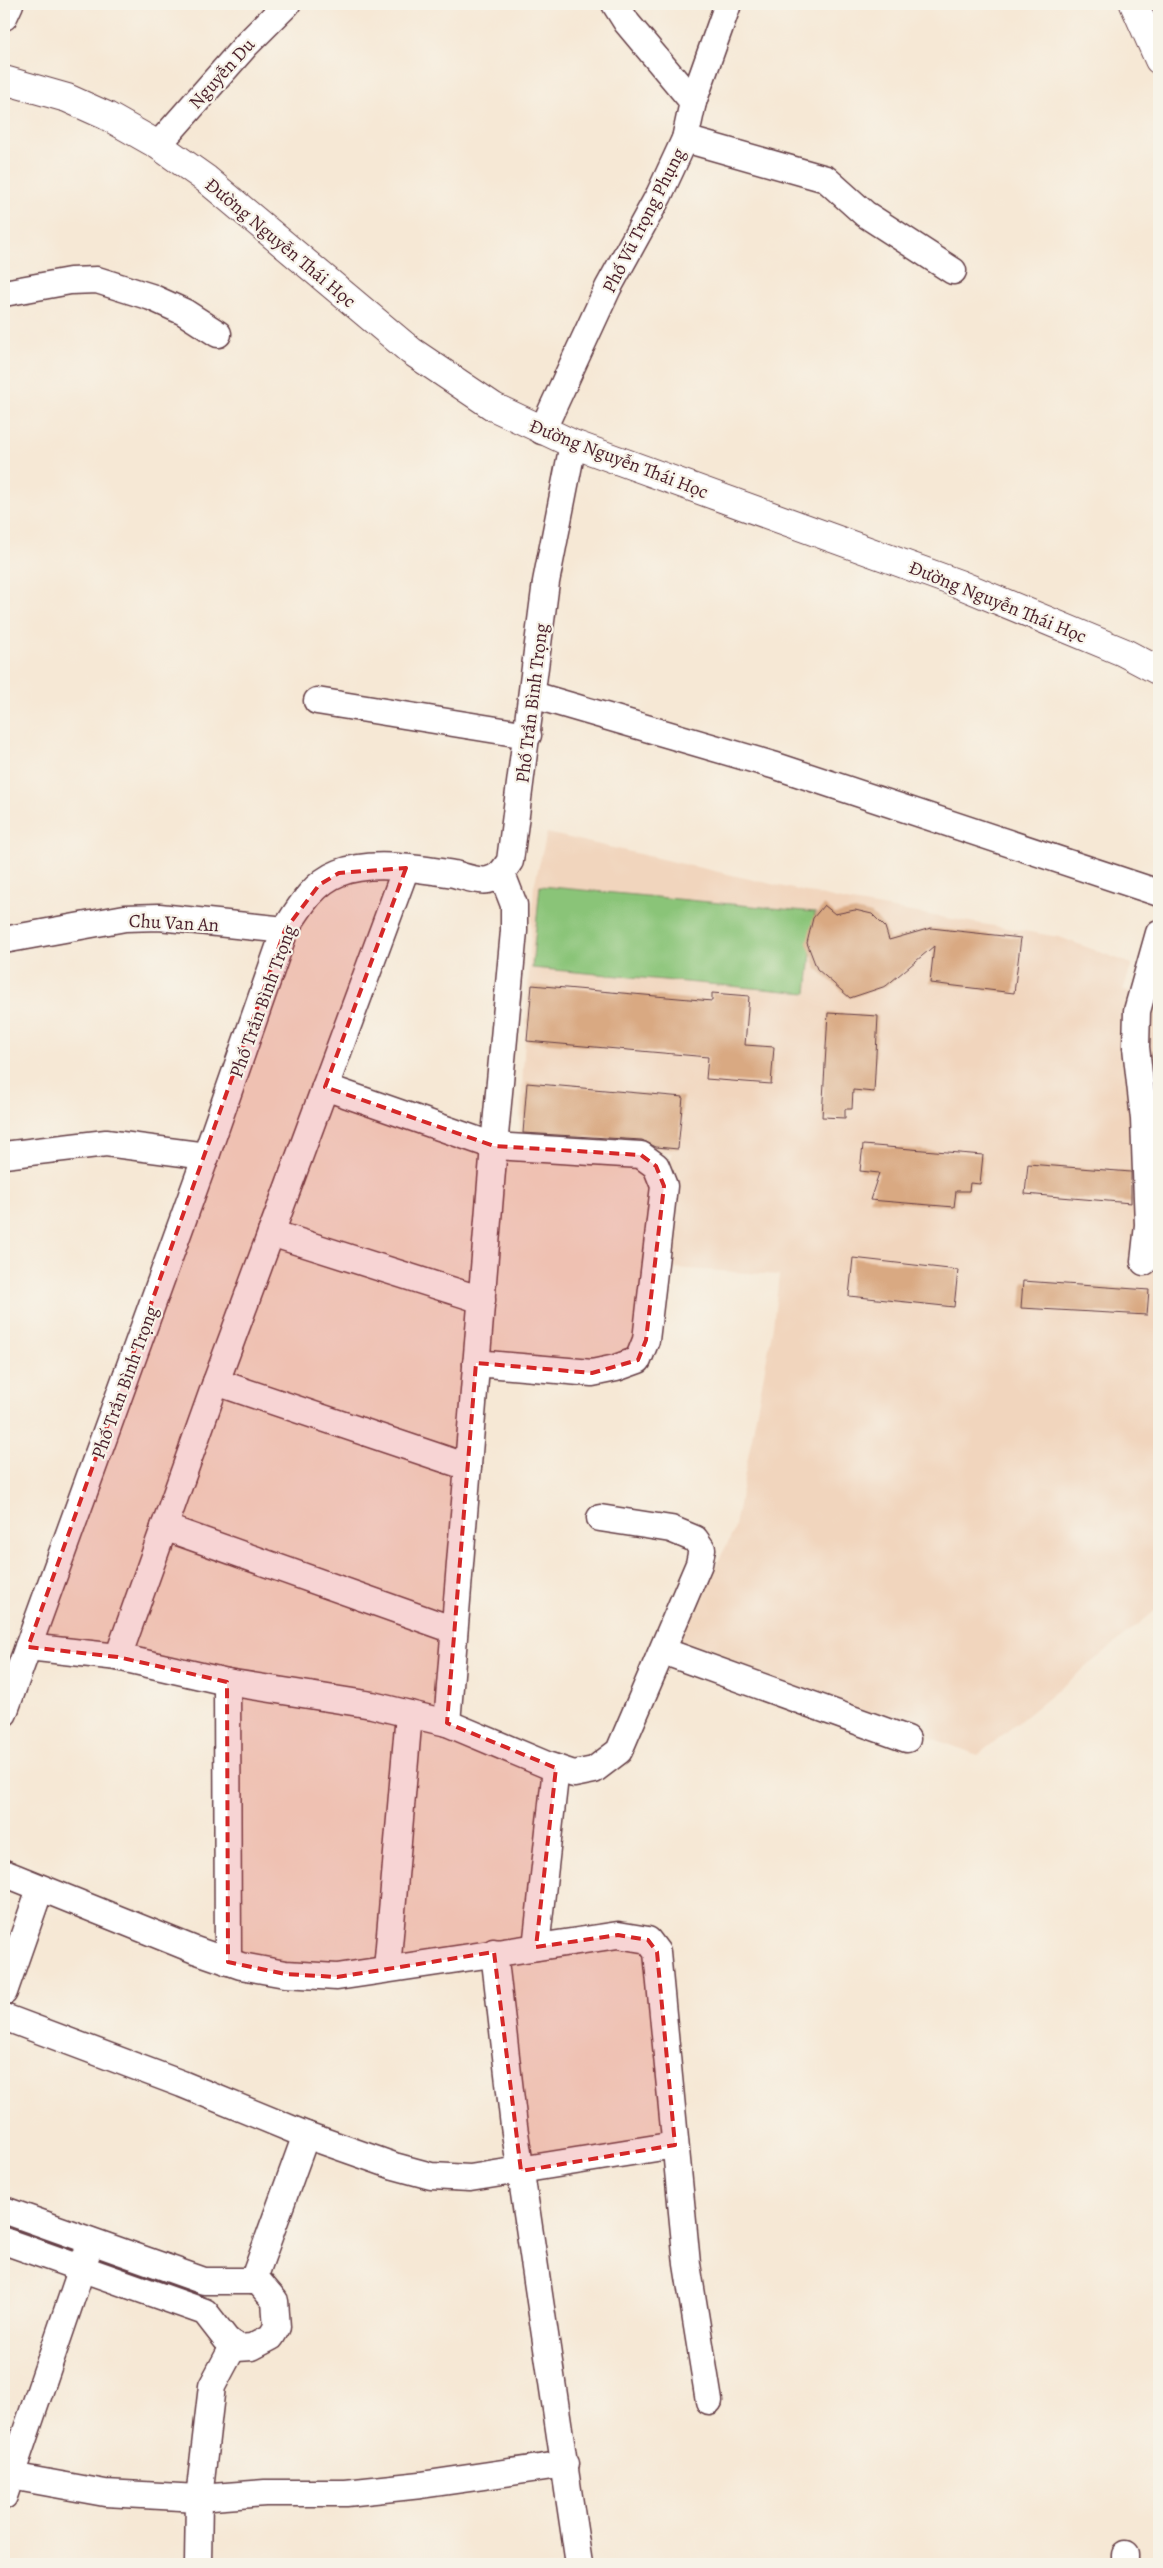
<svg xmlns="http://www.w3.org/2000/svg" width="1163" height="2568" viewBox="0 0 1163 2568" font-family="Alegreya,serif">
  <rect width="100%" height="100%" fill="#f7f3e8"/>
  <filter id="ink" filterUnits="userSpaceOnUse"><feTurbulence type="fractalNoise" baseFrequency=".02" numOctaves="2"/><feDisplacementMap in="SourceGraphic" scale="10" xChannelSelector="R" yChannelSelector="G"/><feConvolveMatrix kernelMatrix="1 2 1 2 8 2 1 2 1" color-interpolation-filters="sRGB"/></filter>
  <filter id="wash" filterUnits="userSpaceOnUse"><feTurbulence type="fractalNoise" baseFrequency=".0096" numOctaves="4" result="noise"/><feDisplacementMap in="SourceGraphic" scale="20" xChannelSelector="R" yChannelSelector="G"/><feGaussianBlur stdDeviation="1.12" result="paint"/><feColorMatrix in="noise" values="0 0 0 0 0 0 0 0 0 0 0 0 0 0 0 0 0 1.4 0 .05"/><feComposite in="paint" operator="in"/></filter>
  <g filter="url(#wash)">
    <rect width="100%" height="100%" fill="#f6e8d5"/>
    <polygon fill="#f1d5bd" points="547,833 846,901 1059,937 1132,964 1123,990 1159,1004 1156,1610 978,1755 674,1645 734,1531 773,1326 779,1275 658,1267 672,1153 519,1139 534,886"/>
    <polygon fill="#8ac478" stroke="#6a7252" points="540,886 815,912 807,993 532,968"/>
    <g id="blocks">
      <g fill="#d9a982">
        <polygon points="824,905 835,914 855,910 872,914 885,927 889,940 931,928 1021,938 1014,993 930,983 934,946 886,986 850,998 817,969 807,943 813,918"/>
        <polygon points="532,985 712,1001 712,993 749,996 745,1045 774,1047 771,1084 706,1079 708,1057 527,1041"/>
        <polygon points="828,1013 878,1016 874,1092 853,1090 852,1109 845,1109 845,1118 822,1117"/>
        <polygon points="527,1083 683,1097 678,1149 656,1147 642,1140 523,1133"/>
        <polygon points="863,1145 983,1155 980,1184 970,1183 969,1191 956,1191 954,1207 870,1200 879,1173 860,1171"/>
        <polygon points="1028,1164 1131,1172 1131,1203 1025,1194"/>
        <polygon points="853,1258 958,1270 954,1307 849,1296"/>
        <polygon points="1023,1281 1149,1290 1147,1315 1021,1308"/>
      </g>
    </g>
  </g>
  <g filter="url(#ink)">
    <use href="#blocks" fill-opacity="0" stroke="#643d44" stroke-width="1"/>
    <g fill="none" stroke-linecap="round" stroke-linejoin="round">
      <g stroke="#643d44" stroke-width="29">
        <g id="minor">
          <polyline points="615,4 627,23 693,102"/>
          <polyline points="4,17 10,4"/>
          <polyline points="685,139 826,179 865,214 953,271"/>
          <polyline points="158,145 247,44 287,4"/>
          <polyline points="4,293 70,281 97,280 151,297 184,312 218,334"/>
          <polyline points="542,431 608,288 659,195 685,139 693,102 728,4"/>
          <polyline points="533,695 776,766 1159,893"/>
          <polyline points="317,701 528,735"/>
          <polyline points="4,940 125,918 159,917 285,930"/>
          <polyline points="325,1087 494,1146 641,1155 656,1166 664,1186 646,1340 638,1360 616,1368 592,1373 476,1363"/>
          <polyline points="4,1155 106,1143 206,1156"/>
          <polyline points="271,1233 482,1300"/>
          <polyline points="1144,1262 1148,1225 1144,1119 1136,1047 1137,1011 1159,933"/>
          <polyline points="216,1382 468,1467"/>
          <polyline points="164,1527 454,1630"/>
          <polyline points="28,1647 118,1657 227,1682 372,1705 447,1723 547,1765 574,1774 594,1770 619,1751 699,1564 702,1549 695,1539 671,1529 600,1518"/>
          <polyline points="663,1651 907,1739"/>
          <polyline points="118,1657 216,1382 406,868"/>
          <polyline points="227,1682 228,1962"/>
          <path d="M4,1713L206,1156L285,930C299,908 313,883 339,873C372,860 420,869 454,874C463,876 478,882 488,880C499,878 504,870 510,861L546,582L573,444"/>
          <polyline points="447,1723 494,1146 514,931 514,905 502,874"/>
          <polyline points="4,1873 195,1950 241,1966 285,1974 337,1977 618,1935 648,1940 657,1952 687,2264 709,2401"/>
          <polyline points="536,1947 556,1768"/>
          <polyline points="494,1952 514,2126 579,2564"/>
          <polyline points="387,1969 409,1714"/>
          <polyline points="4,1992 40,1889"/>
          <polyline points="4,2017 182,2084 306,2135 394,2166 431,2176 470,2178 675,2145"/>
          <polyline points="4,2210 204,2281 258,2281 275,2301 277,2327 271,2337 252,2347 237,2348 226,2339 205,2312 4,2241"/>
          <polyline points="253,2281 306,2135"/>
          <polyline points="11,2476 105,2493 199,2498 265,2493 346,2493 421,2485 566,2464"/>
          <polyline points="4,2496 88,2250"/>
          <polyline points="198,2564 199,2498 212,2386 234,2345"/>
          <polyline points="1125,2564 1125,2554"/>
        </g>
      </g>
      <g stroke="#643d44" stroke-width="30">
        <polyline id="major" points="1134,4 1159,60"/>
      </g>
      <g stroke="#643d44" stroke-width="30">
        <polyline id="highway" points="4,80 67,98 107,116 158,145 206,179 411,351 494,407 573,444 959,584 1123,652 1159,671"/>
      </g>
      <use href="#minor" stroke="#fff" stroke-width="26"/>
      <use href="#major" stroke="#fff" stroke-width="28"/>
      <use href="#highway" stroke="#fff" stroke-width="28"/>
    </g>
  </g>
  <path fill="#d62828" fill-opacity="0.2" stroke="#d62828" stroke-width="4" stroke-dasharray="10 6" stroke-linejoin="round" d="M406,868L325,1087L494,1146L641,1155L656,1166L664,1186L646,1340L638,1360L592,1373L476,1363L447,1723L556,1768L536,1947L618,1935L648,1940L657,1952L675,2145L521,2171L494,1952L337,1977L285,1974L228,1962L227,1682L118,1657L28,1647L285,930L319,885L339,873Z"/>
  <g text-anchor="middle" stroke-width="4.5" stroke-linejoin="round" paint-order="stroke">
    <g font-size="19" fill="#4a1f2b" stroke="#f7f3e8">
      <text transform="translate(221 73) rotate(-48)" y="7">Nguyễn Du</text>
      <text transform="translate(643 220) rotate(-63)" y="7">Phố Vũ Trọng Phụng</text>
      <text transform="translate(281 242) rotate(40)" y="7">Đường Nguyễn Thái Học</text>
      <text transform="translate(619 458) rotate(21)" y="7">Đường Nguyễn Thái Học</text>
      <text transform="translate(998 601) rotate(22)" y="7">Đường Nguyễn Thái Học</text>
      <text transform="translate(531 703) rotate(-83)" y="7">Phố Trần Bình Trọng</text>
      <text transform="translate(174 922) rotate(3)" y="7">Chu Van An</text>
      <text transform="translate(262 1001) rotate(-70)" y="7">Phố Trần Bình Trọng</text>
      <text transform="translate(124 1382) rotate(-70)" y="7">Phố Trần Bình Trọng</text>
    </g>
  </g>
  <rect width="1163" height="2568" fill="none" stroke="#f7f3e8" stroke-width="20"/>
</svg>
